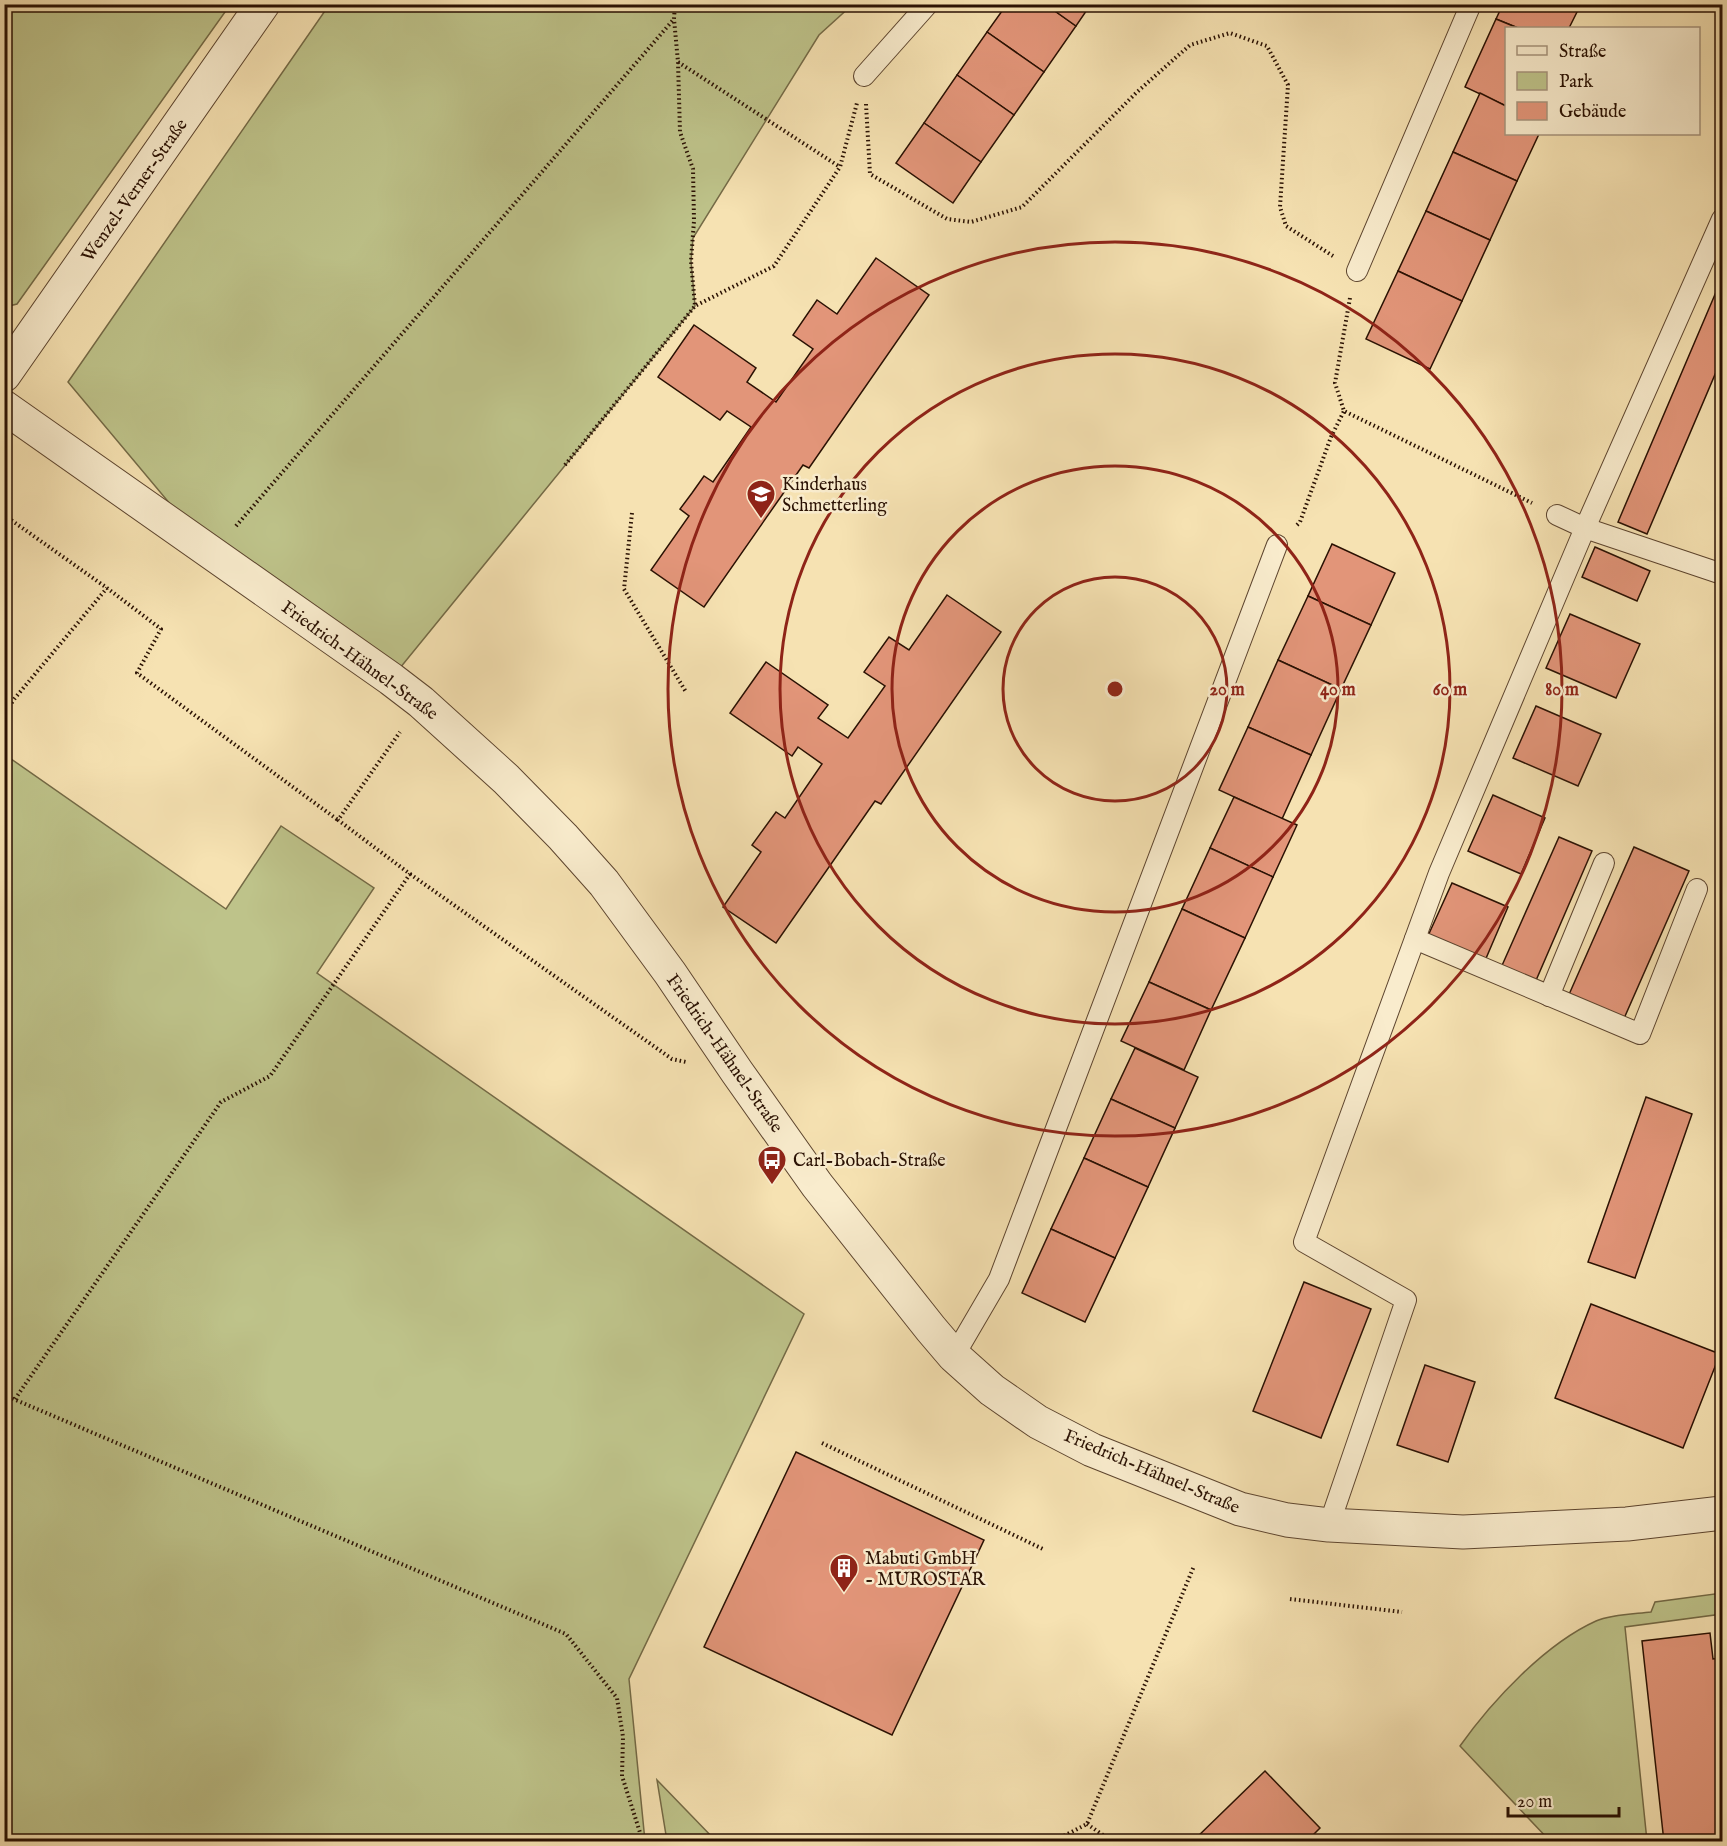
<svg xmlns="http://www.w3.org/2000/svg" width="1727" height="1846" viewBox="0 0 1727 1846" font-family="'IM FELL English',serif">
  <rect width="100%" height="100%" fill="#f6e2b2"/>
  <filter id="stains"><feTurbulence type="fractalNoise" baseFrequency=".00333" numOctaves="4"/><feColorMatrix values="0 0 0 0 .2 0 0 0 0 .09 0 0 0 0 .02 0 0 0 .5 -.17"/></filter>
  <radialGradient id="worn" r=".72"><stop offset=".6" stop-color="#630" stop-opacity="0"/><stop offset="1" stop-color="#630" stop-opacity=".3"/></radialGradient>
  <g fill="#bec38a" stroke="#746a46" stroke-width="1.5">
    <polygon points="4,5 230,5 17,304 5,307"/>
    <polygon points="329,5 852,5 819,35 693,238 691,261 695,306 391,679 212,554 68,382"/>
    <polygon points="4,754 226,909 281,826 374,888 317,973 804,1314 629,1679 645,1841 5,1841"/>
    <path d="M1722,1593V1614L1625,1627L1647,1841H1550L1460,1746C1492,1701 1545,1644 1596,1621C1612,1614 1634,1614 1651,1612L1655,1602Z"/>
    <polygon points="657,1780 716,1841 667,1841"/>
  </g>
  <g fill="#e29579" stroke="#2a1103" stroke-width="1.5">
    <polygon points="1007,4 1045,4 1076,26 1044,72 987,32"/>
    <polygon points="1045,4 1091,4 1076,26"/>
    <polygon points="1503,4 1581,4 1569,28 1518,28 1496,19"/>
    <polygon points="1496,19 1518,28 1506,28 1506,106 1465,87"/>
    <polygon points="987,32 1044,72 1014,115 957,75"/>
    <polygon points="957,75 1014,115 981,162 924,123"/>
    <polygon points="1480,93 1506,106 1506,134 1539,134 1517,181 1453,152"/>
    <polygon points="924,123 981,162 953,203 896,163"/>
    <polygon points="1453,152 1517,181 1490,240 1426,211"/>
    <polygon points="1426,211 1490,240 1462,301 1398,271"/>
    <polygon points="876,258 929,295 809,468 803,465 704,607 651,570 689,516 680,509 692,493 704,476 713,482 751,427 727,411 720,420 658,377 694,325 756,368 747,382 776,402 813,349 793,335 817,300 837,314"/>
    <polygon points="1398,271 1462,301 1430,369 1366,339"/>
    <polygon points="1722,278 1722,358 1647,534 1618,522"/>
    <polygon points="1332,544 1395,573 1371,625 1308,596"/>
    <polygon points="1595,547 1650,571 1637,601 1582,577"/>
    <polygon points="947,595 1001,632 881,804 875,801 776,943 723,907 761,852 752,845 776,812 785,818 822,764 798,747 792,756 730,713 766,662 828,705 818,718 848,738 885,686 864,672 889,637 909,650"/>
    <polygon points="1308,596 1371,625 1341,689 1278,660"/>
    <polygon points="1570,614 1640,644 1616,698 1546,668"/>
    <polygon points="1278,660 1341,689 1311,755 1248,727"/>
    <polygon points="1536,706 1601,734 1578,786 1513,758"/>
    <polygon points="1248,727 1311,755 1282,819 1219,790"/>
    <polygon points="1493,795 1545,818 1521,874 1468,851"/>
    <polygon points="1234,797 1297,825 1273,877 1210,848"/>
    <polygon points="1559,837 1592,851 1534,985 1500,970"/>
    <polygon points="1634,847 1689,871 1622,1023 1567,999"/>
    <polygon points="1210,848 1273,877 1245,938 1182,909"/>
    <polygon points="1452,883 1508,907 1484,963 1427,938"/>
    <polygon points="1182,909 1245,938 1211,1010 1149,982"/>
    <polygon points="1149,982 1211,1010 1184,1070 1121,1041"/>
    <polygon points="1135,1048 1198,1077 1175,1128 1111,1099"/>
    <polygon points="1646,1097 1692,1114 1635,1278 1588,1262"/>
    <polygon points="1111,1099 1175,1128 1148,1187 1084,1158"/>
    <polygon points="1084,1158 1148,1187 1115,1258 1051,1229"/>
    <polygon points="1720,1209 1722,1209 1722,1262 1717,1262"/>
    <polygon points="1051,1229 1115,1258 1085,1322 1022,1293"/>
    <polygon points="1304,1282 1371,1309 1321,1438 1253,1411"/>
    <polygon points="1591,1304 1720,1354 1683,1448 1555,1398"/>
    <polygon points="1425,1365 1475,1382 1448,1462 1397,1445"/>
    <polygon points="796,1452 984,1540 892,1735 704,1647"/>
    <polygon points="1710,1633 1713,1659 1722,1658 1722,1842 1664,1842 1642,1641"/>
    <polygon points="1265,1771 1320,1828 1306,1842 1192,1842"/>
  </g>
  <g fill="none" stroke-linecap="round" stroke-linejoin="round">
    <g stroke="#5d452f" stroke-width="22">
      <g id="lane">
        <polyline points="864,76 928,4"/>
        <polyline points="1357,271 1471,4"/>
        <polyline points="1557,515 1585,528 1722,574"/>
        <polyline points="1415,939 1640,1034 1697,889"/>
        <polyline points="1549,996 1604,863"/>
        <polyline points="954,1356 999,1279 1277,545"/>
        <polyline points="1329,1525 1406,1300 1304,1242 1439,873 1585,528 1722,219"/>
      </g>
    </g>
    <g stroke="#5d452f" stroke-width="35">
      <g id="street">
        <polyline points="4,375 263,4"/>
        <polyline points="4,407 391,679 421,702 506,779 563,837 604,883 670,973 737,1072 817,1185 931,1329 954,1356 992,1390 1038,1422 1092,1450 1240,1509 1287,1520 1329,1525 1463,1532 1627,1524 1722,1513"/>
      </g>
    </g>
    <g stroke="#2a1103" stroke-width="4" stroke-dasharray="1.5 3" stroke-linecap="butt">
      <polyline points="675,4 674,19 678,62 680,132 693,169 694,221 691,261 695,306"/>
      <polyline points="678,62 840,167"/>
      <polyline points="866,104 870,174 947,219 971,222 1022,207 1137,92 1190,45 1230,33 1267,46 1288,85 1280,207 1286,226 1333,256"/>
      <polyline points="1350,298 1335,383 1344,411 1532,503"/>
      <polyline points="565,465 695,306 774,266 840,167 857,103"/>
      <polyline points="632,513 624,589 686,692"/>
      <polyline points="4,515 107,588 161,629 137,673 338,820"/>
      <polyline points="1297,525 1300,522 1331,437 1344,411"/>
      <polyline points="236,526 674,19"/>
      <polyline points="4,714 15,698 107,588"/>
      <polyline points="410,874 672,1059 686,1062"/>
      <polyline points="4,1395 566,1634 617,1698 623,1737 622,1776 643,1842"/>
      <polyline points="15,1399 221,1102 270,1076 410,874 338,820 400,732"/>
      <polyline points="822,1443 1045,1550"/>
      <polyline points="1290,1599 1402,1612"/>
      <polyline points="1087,1824 1113,1842"/>
      <polyline points="1052,1842 1087,1824 1194,1566"/>
    </g>
    <use href="#lane" stroke="#f9eccd" stroke-width="20"/>
    <use href="#street" stroke="#f9eccd" stroke-width="33"/>
  </g>
  <g fill="none" stroke="#8f2418" stroke-width="3">
    <circle cx="1115" cy="689" r="112"/>
    <circle cx="1115" cy="689" r="223"/>
    <circle cx="1115" cy="689" r="335"/>
    <circle cx="1115" cy="689" r="447"/>
  </g>
  <defs>
    <g id="school-pin" transform="scale(1.5)"><path d="M0 17L-7.5 6A9.5 9.5 0 1 1 7.5 6Z" fill="#8f2418" stroke="#f9eccd"/><path d="M0-5L7-2L0 1L-7-2ZM-4 1L0 2.5L4 1V4Q0 6-4 4Z" fill="#fff"/></g>
    <g id="bus-pin" transform="scale(1.5)"><path d="M0 17L-7.5 6A9.5 9.5 0 1 1 7.5 6Z" fill="#8f2418" stroke="#f9eccd"/><path d="M-5-6H5V4H4V6H2V4H-2V6H-4V4H-5ZM-3.5-4V0h7V-4ZM-3.5 1.2v1.5H-2V1.2ZM2 1.2v1.5H3.5V1.2Z" fill="#fff"/></g>
    <g id="building-pin" transform="scale(1.5)"><path d="M0 17L-7.5 6A9.5 9.5 0 1 1 7.5 6Z" fill="#8f2418" stroke="#f9eccd"/><path d="M-4-6H4V6H1V3H-1V6H-4ZM-2.5-4.3h1.7v1.8h-1.7ZM.8-4.3h1.7v1.8H.8ZM-2.5-1h1.7V.8h-1.7ZM.8-1h1.7V.8H.8Z" fill="#fff"/></g>
  </defs>
  <g fill-rule="evenodd">
    <use href="#school-pin" x="761" y="494"/>
    <use href="#bus-pin" x="772" y="1160"/>
    <use href="#building-pin" x="844" y="1568"/>
  </g>
  <g text-anchor="middle" stroke-width="5" stroke-linejoin="round" paint-order="stroke">
    <g font-size="18" fill="#2a1103" stroke="#f9eccd">
      <text transform="translate(134 190) rotate(-55)" y="6">Wenzel-Verner-Straße</text>
      <text transform="translate(360 660) rotate(36)" y="6">Friedrich-Hähnel-Straße</text>
      <text transform="translate(725 1053) rotate(55)" y="6">Friedrich-Hähnel-Straße</text>
      <text transform="translate(1152 1471) rotate(23)" y="6">Friedrich-Hähnel-Straße</text>
    </g>
    <g font-size="18" fill="#2a1103" stroke="#f9eccd" text-anchor="start">
      <text x="782" y="490">Kinderhaus<tspan x="782" dy="21">Schmetterling</tspan></text>
      <text x="793" y="1166">Carl-Bobach-Straße</text>
      <text x="865" y="1564">Mabuti GmbH<tspan x="865" dy="21">- MUROSTAR</tspan></text>
    </g>
  </g>
  <circle cx="1115" cy="689" r="9" fill="#8f2418" stroke="#f9eccd" stroke-width="3"/>
  <g font-size="18" text-anchor="middle" font-weight="bold" fill="#8f2418" stroke="#f9eccd" stroke-width="5" stroke-linejoin="round" paint-order="stroke">
    <text x="1227" y="695">20 m</text>
    <text x="1338" y="695">40 m</text>
    <text x="1450" y="695">60 m</text>
    <text x="1562" y="695">80 m</text>
  </g>
  <rect width="1727" height="1846" fill="none" stroke="#f6e2b2" stroke-width="24"/>
  <rect x="6" y="6" width="1715" height="1834" fill="none" stroke="#2a1103" stroke-width="3"/>
  <rect x="12" y="12" width="1703" height="1822" fill="none" stroke="#2a1103" stroke-width="1.5"/>
  <rect x="1505" y="27" width="195" height="108" fill="#f9eccd" stroke="#a6947c" stroke-width="1.5"/>
  <rect x="1517" y="46" width="30" height="9" fill="#f9eccd" stroke="#a6947c" stroke-width="1.5"/>
  <text x="1559" y="57" font-size="18" fill="#2a1103">Straße</text>
  <rect x="1517" y="72" width="30" height="18" fill="#bec38a" stroke="#a6947c" stroke-width="1.5"/>
  <text x="1559" y="87" font-size="18" fill="#2a1103">Park</text>
  <rect x="1517" y="102" width="30" height="18" fill="#e29579" stroke="#a6947c" stroke-width="1.5"/>
  <text x="1559" y="117" font-size="18" fill="#2a1103">Gebäude</text>
  <path d="M1508 1807v9h111v-9" fill="none" stroke="#2a1103" stroke-width="3"/>
  <text x="1517" y="1807" font-size="18" fill="#2a1103" stroke="#f9eccd" stroke-width="4.5" paint-order="stroke">20 m</text>
  <rect width="100%" height="100%" filter="url(#stains)"/>
  <rect width="100%" height="100%" fill="url(#worn)"/>
</svg>
